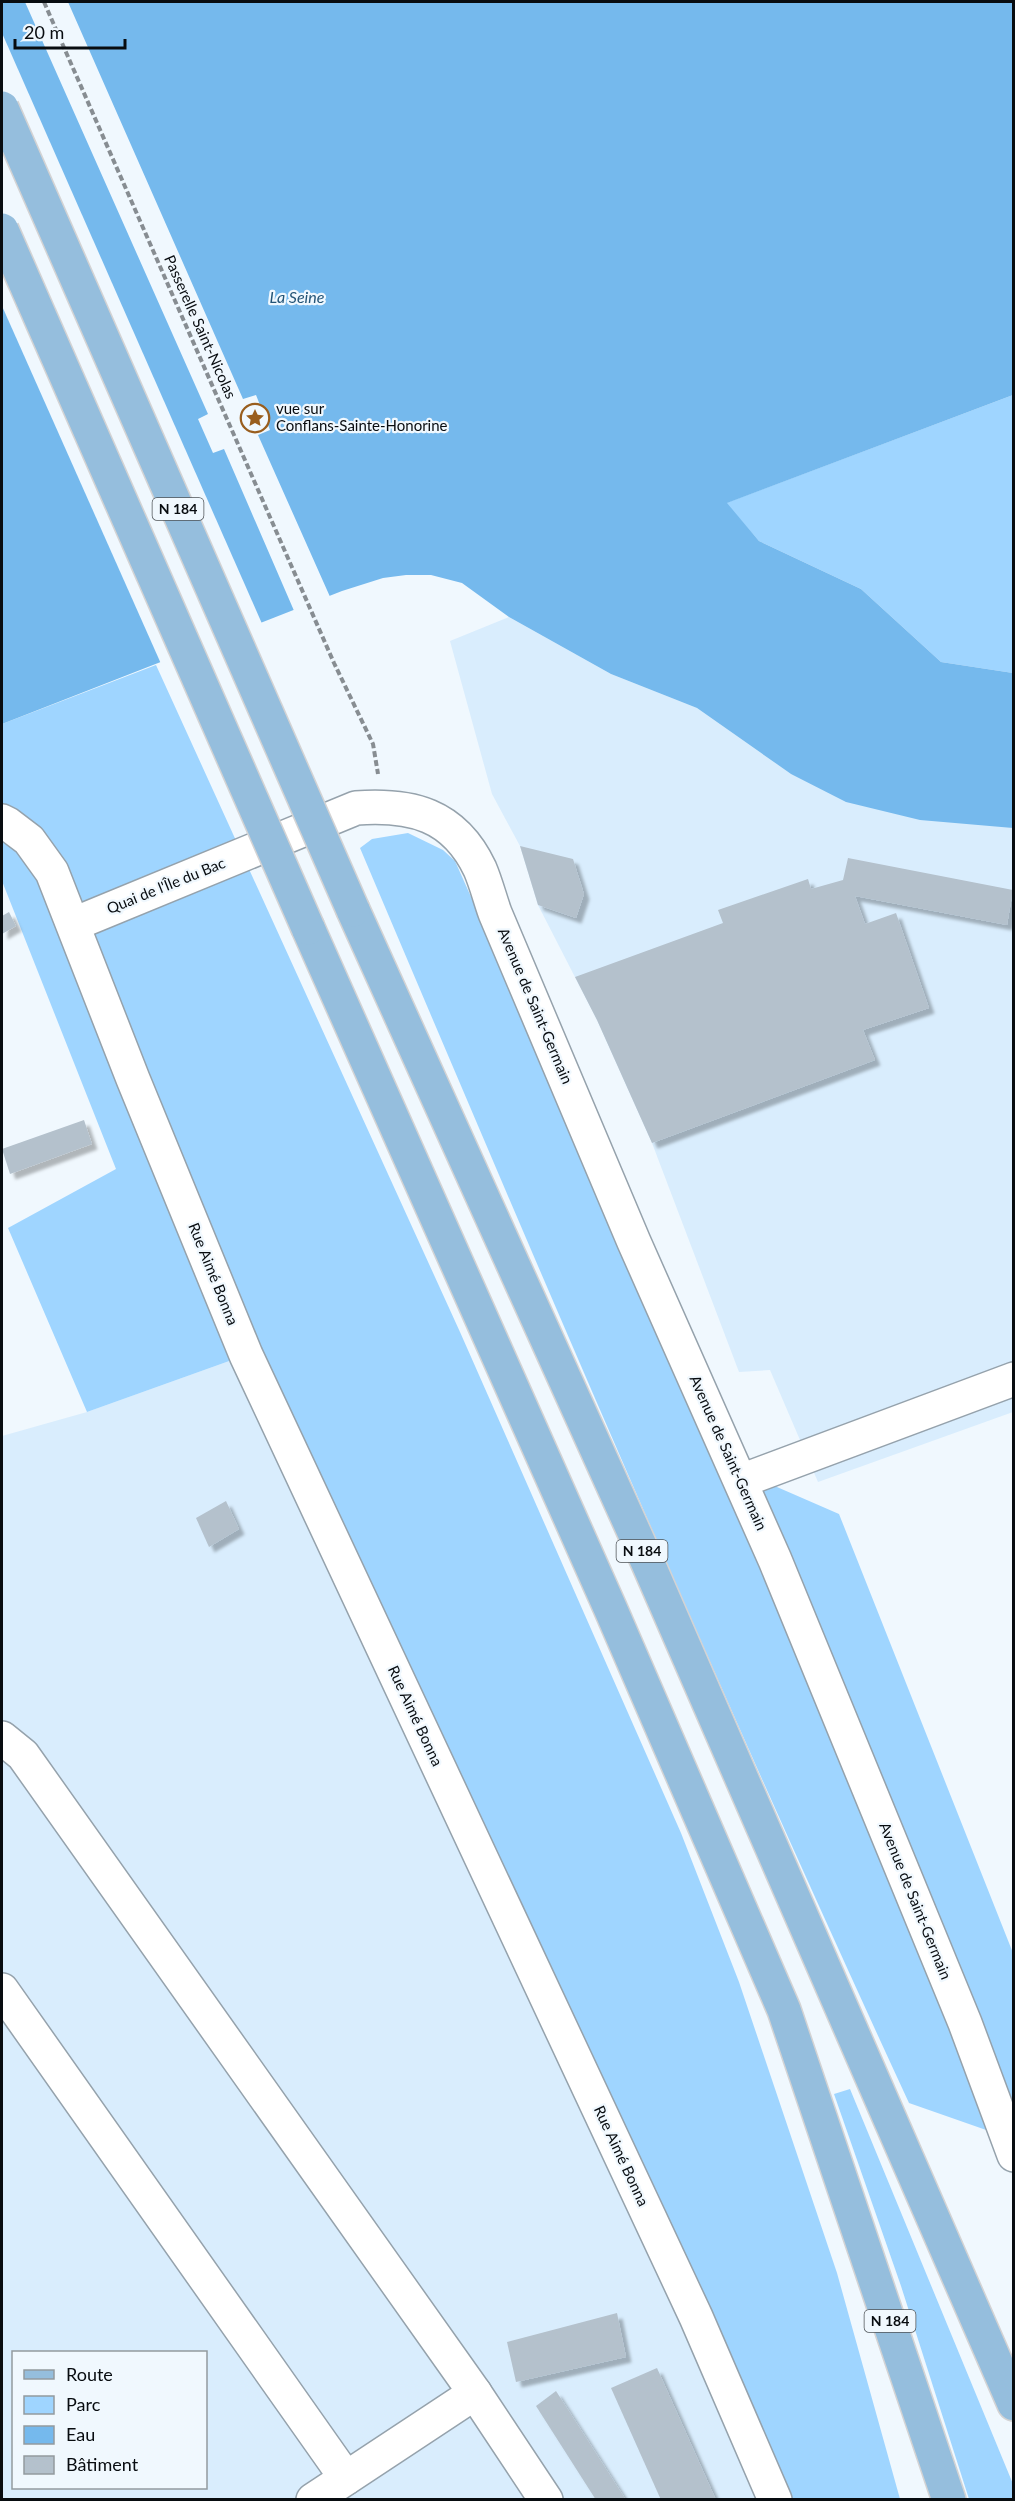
<svg xmlns="http://www.w3.org/2000/svg" width="1015" height="2501" viewBox="0 0 1015 2501" font-family="Lato,sans-serif">
  <defs>
    <filter id="shadow"><feDropShadow dx="5.5" dy="5.5" stdDeviation="1.5" flood-color="#0004"/></filter>
  </defs>
  <rect width="100%" height="100%" fill="#f0f8fe"/>
  <g fill="#d9edfd" fill-rule="evenodd">
    <polygon points="509,617 611,674 697,708 791,774 1013,828 1013,1412 818,1482 770,1370 739,1372 652,1143 597,1020 538,905 520,846 492,794 450,641"/>
    <path d="M246,1355L775,2499L2,2500V1436L87,1412ZM14,2352H206V2488H14Z"/>
  </g>
  <g fill="#9fd5ff">
    <polygon points="1013,395 1013,673 941,662 861,589 759,541 726,503"/>
    <polygon points="156,665 460,1332 681,1833 739,1982 837,2273 900,2499 775,2499 246,1355 87,1412 8,1228 116,1169 2,881 2,724"/>
    <path d="M408,833L443,850L455,861L724,1464L839,1514L1013,1953V2125L989,2131L909,2103C717,1688 538,1268 360,848L372,839Z"/>
    <polygon points="850,2089 1013,2484 1013,2499 969,2499 901,2286 834,2094"/>
  </g>
  <polygon fill="#75b9ed" points="2,2 1013,2 1013,395 727,503 759,541 861,589 941,662 1013,673 1013,828 920,820 846,802 791,774 697,708 611,674 509,617 462,583 431,575 406,575 383,578 342,591 2,724"/>
  <g fill="#f0f8fe">
    <polygon points="25,2 68,2 243,399 256,395 270,430 258,435 331,599 295,613 224,449 213,453 198,419 208,414"/>
    <polygon points="2,33 263,626 162,666 2,306"/>
  </g>
  <g fill="#b4c1cc" filter="url(#shadow)">
    <polygon points="520,846 573,859 584,894 576,918 538,905"/>
    <polygon points="848,858 1013,890 1007,925 855,896 865,924 896,913 929,1008 863,1030 875,1060 652,1143 597,1020 575,977 723,923 718,910 808,879 811,889 843,880"/>
    <polygon points="9,912 16,926 2,934 2,916"/>
    <polygon points="84,1120 92,1144 10,1174 2,1149"/>
    <polygon points="226,1501 239,1529 209,1547 196,1518"/>
    <polygon points="617,2313 626,2357 516,2382 507,2342"/>
    <polygon points="657,2368 716,2500 661,2500 611,2388"/>
    <polygon points="556,2391 626,2500 596,2500 536,2406"/>
  </g>
  <g fill="none" stroke-linecap="round" stroke-linejoin="round">
    <g stroke="#95a2ac" stroke-width="36">
      <g id="minor">
        <polyline points="2,821 8,824 29,840 52,872 133,1079 246,1355 696,2317 775,2500"/>
        <path d="M74,924L356,808C411,804 454,814 480,869C486,883 490,899 495,913L634,1242L775,1560L965,2023L1014,2155"/>
        <polyline points="741,1481 1014,1379"/>
        <polyline points="2,1738 23,1755 475,2393 313,2500"/>
        <polyline points="2,1990 346,2478"/>
        <polyline points="475,2393 546,2500"/>
      </g>
    </g>
    <g stroke="#d3d3d4" stroke-width="36">
      <g id="major">
        <polyline points="353,910 647,1561 1014,2404"/>
        <polyline points="308,928 611,1610 784,2010 949,2500"/>
      </g>
    </g>
    <polyline stroke="#878d92" stroke-width="4" stroke-dasharray="6 3" stroke-linecap="butt" points="44,2 334,663 373,744 378,774"/>
    <use href="#minor" stroke="#fff" stroke-width="33"/>
    <use href="#major" stroke="#95bedd" stroke-width="33"/>
    <g stroke="#d3d3d4" stroke-width="36" stroke-linecap="butt">
      <g id="major-bridge">
        <polyline points="2,108 353,910"/>
        <polyline points="2,230 308,928"/>
      </g>
    </g>
    <use href="#major-bridge" stroke="#95bedd" stroke-width="33"/>
  </g>
  <defs>
    <g id="sight-ring" transform="scale(1.5)"><circle r="9.5" fill="#f0f8fe" stroke="#995e1e" stroke-width="1.5"/><path d="M0-6L1.8-2.2L6-1.7L2.9 1.2L3.7 5.4L0 3.3L-3.7 5.4L-2.9 1.2L-6-1.7L-1.8-2.2Z" fill="#995e1e"/></g>
  </defs>
  <g fill-rule="evenodd">
    <use href="#sight-ring" x="255" y="418"/>
  </g>
  <g text-anchor="middle" stroke-width="4.5" stroke-linejoin="round" paint-order="stroke">
    <g fill="#f0f8fe" stroke="#4e5357" stroke-width="1.5">
      <rect x="152.5" y="498" width="51" height="22" rx="4.5"/>
      <rect x="616.5" y="1540" width="51" height="22" rx="4.5"/>
      <rect x="864.5" y="2310" width="51" height="22" rx="4.5"/>
    </g>
    <g font-size="14" font-weight="bold" fill="#080c10">
      <text x="178" y="514">N 184</text>
      <text x="642" y="1556">N 184</text>
      <text x="890" y="2326">N 184</text>
    </g>
    <g font-size="15" fill="#080c10" stroke="#f0f8fe">
      <text transform="translate(200 327) rotate(66)" y="5">Passerelle Saint-Nicolas</text>
      <text transform="translate(166 886) rotate(-22)" y="5">Quai de l'Île du Bac</text>
      <text transform="translate(535 1006) rotate(67)" y="5">Avenue de Saint-Germain</text>
      <text transform="translate(213 1274) rotate(68)" y="5">Rue Aimé Bonna</text>
      <text transform="translate(728 1453) rotate(66)" y="5">Avenue de Saint-Germain</text>
      <text transform="translate(415 1716) rotate(65)" y="5">Rue Aimé Bonna</text>
      <text transform="translate(915 1901) rotate(68)" y="5">Avenue de Saint-Germain</text>
      <text transform="translate(621 2156) rotate(65)" y="5">Rue Aimé Bonna</text>
    </g>
    <g font-size="15" fill="#080c10" stroke="#f0f8fe" text-anchor="start">
      <text x="276" y="414">vue sur<tspan x="276" dy="17">Conflans-Sainte-Honorine</tspan></text>
    </g>
    <g font-size="16" font-style="italic" fill="#235477" stroke="#f0f8fe">
      <text x="297" y="303">La Seine</text>
    </g>
  </g>
  <rect width="1015" height="2501" fill="none" stroke="#080c10" stroke-width="6"/>
  <rect x="12" y="2351" width="195" height="138" fill="#f0f8fe" stroke="#939a9f" stroke-width="1.5"/>
  <rect x="24" y="2370" width="30" height="9" fill="#95bedd" stroke="#939a9f" stroke-width="1.5"/>
  <text x="66" y="2381" font-size="18" fill="#080c10">Route</text>
  <rect x="24" y="2396" width="30" height="18" fill="#9fd5ff" stroke="#939a9f" stroke-width="1.5"/>
  <text x="66" y="2411" font-size="18" fill="#080c10">Parc</text>
  <rect x="24" y="2426" width="30" height="18" fill="#75b9ed" stroke="#939a9f" stroke-width="1.5"/>
  <text x="66" y="2441" font-size="18" fill="#080c10">Eau</text>
  <rect x="24" y="2456" width="30" height="18" fill="#b4c1cc" stroke="#939a9f" stroke-width="1.5"/>
  <text x="66" y="2471" font-size="18" fill="#080c10">Bâtiment</text>
  <path d="M15 39v9h110v-9" fill="none" stroke="#080c10" stroke-width="3"/>
  <text x="24" y="39" font-size="18" fill="#080c10" stroke="#f0f8fe" stroke-width="4.5" paint-order="stroke">20 m</text>
</svg>
